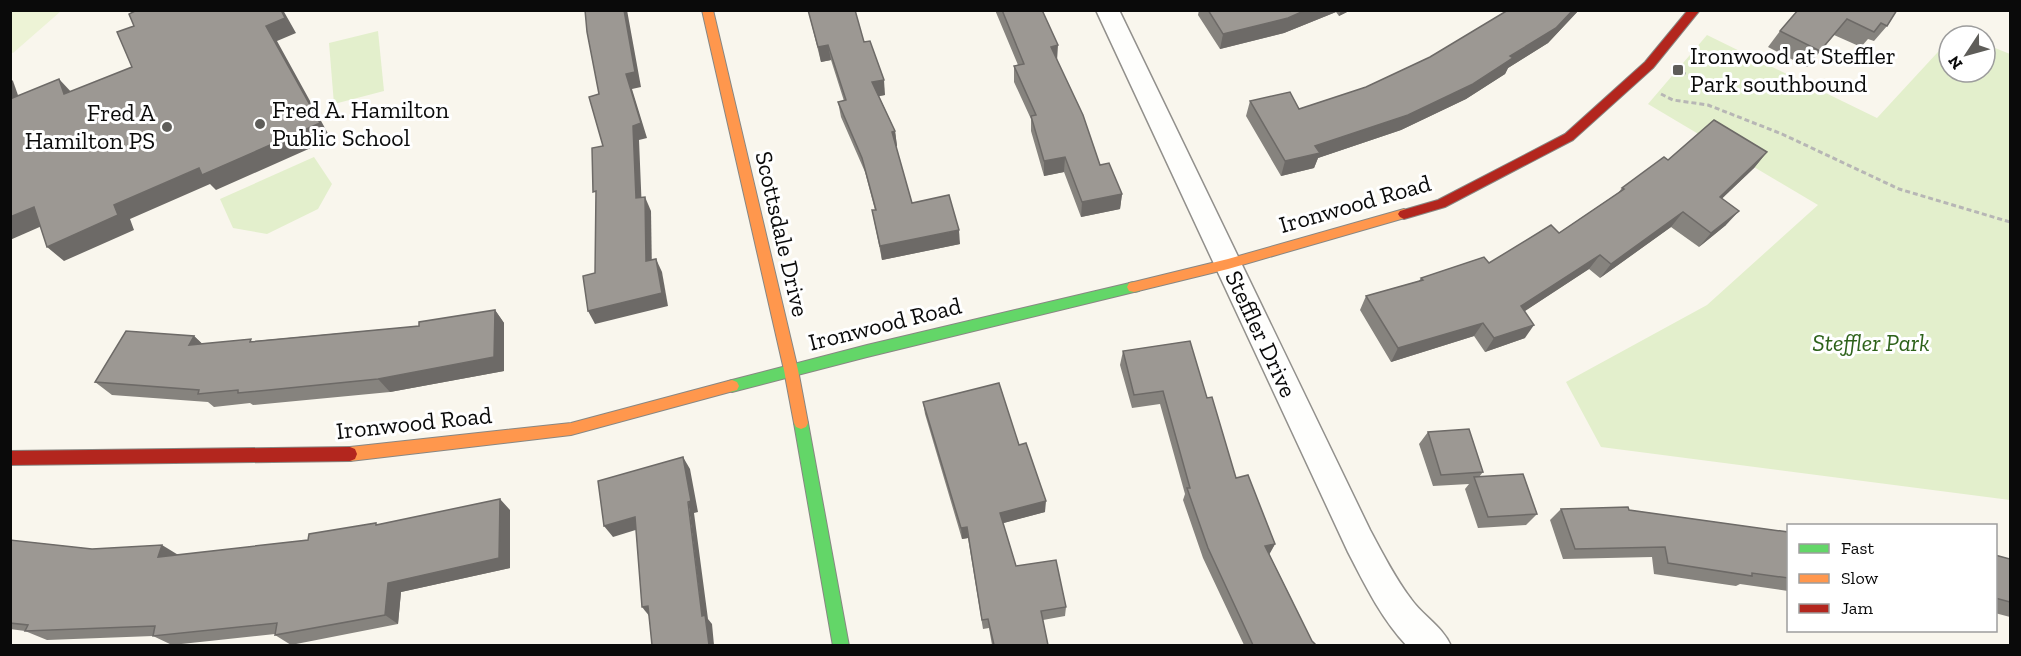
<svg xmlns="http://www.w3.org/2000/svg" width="2021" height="656" viewBox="0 0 2021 656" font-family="'Zilla Slab',serif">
  <rect width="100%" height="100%" fill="#f9f6ed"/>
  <g fill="#e3efcc">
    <polygon points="378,31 384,91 334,104 329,43"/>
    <polygon points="1707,35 1877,118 1949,40 1949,72 1985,72 1985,44 2010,54 2010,500 1601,447 1566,382 1707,305 1818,205 1648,104"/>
    <polygon points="314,157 332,184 318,209 267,234 233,228 220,199"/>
  </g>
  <polygon fill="#edf3d6" points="11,10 61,10 61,11 13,53 11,52"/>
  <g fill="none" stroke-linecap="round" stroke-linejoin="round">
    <g stroke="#92908c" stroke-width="3">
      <path id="street" d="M1096,10H1119L1370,530C1383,554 1395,578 1411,599C1423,616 1443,627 1451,646H1407C1381,618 1365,585 1348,552Z"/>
    </g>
    <g stroke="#888783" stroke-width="2">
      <g id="fast">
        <polygon points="1134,282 1139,283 1141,287 1139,291 1134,292 867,357 732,392 727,390 725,386 727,382 732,380 867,345"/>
        <polygon points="801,417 806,419 808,423 849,646 833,646 794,423 796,419"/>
      </g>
    </g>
    <g stroke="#888783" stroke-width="2">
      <g id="slow">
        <polygon points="702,10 713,10 798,370 808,423 806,427 801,429 796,427 794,423 784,370"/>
        <polygon points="1404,209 1410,214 1408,217 1228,269 1134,292 1129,291 1127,287 1129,283 1134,282 1228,259"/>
        <polygon points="732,380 737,382 739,386 737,390 571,435 350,461 345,459 343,454 345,449 350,447 571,423"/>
      </g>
    </g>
    <g stroke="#888783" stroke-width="2">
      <g id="jam">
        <polygon points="1688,10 1700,10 1653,68 1573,140 1445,207 1404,219 1400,217 1398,214 1400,211 1438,200 1565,134 1645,62"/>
        <polygon points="350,447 355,449 357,454 355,459 350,461 10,465 10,451"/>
      </g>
    </g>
    <g stroke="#b7b6b5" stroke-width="3" stroke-dasharray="5 3" stroke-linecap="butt">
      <polyline points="1681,72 1690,76"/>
      <polyline points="1661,94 1673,100 1708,105 1782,134 1899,189 2010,222"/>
    </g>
    <use href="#street" fill="#fefefc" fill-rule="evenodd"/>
    <use href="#fast" fill="#63d668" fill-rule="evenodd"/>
    <use href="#slow" fill="#ff974d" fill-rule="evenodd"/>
    <use href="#jam" fill="#b3261e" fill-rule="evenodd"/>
  </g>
  <g fill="#86837e">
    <polygon points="808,10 864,42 885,95 879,96 895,131 897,146 896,146 912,203 960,244 882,260 872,210 875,210 865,172 841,117 838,102 844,101 831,60 821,62"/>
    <polygon points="995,10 1042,10 1057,61 1100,165 1122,194 1120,209 1081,217 1064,172 1044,176 1031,131 1031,119 1014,82 1014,66 1018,65"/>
    <polygon points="1199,10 1351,10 1339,16 1336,12 1284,33 1220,49 1198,15"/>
    <polygon points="1508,10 1579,10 1548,43 1508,68 1505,74 1466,99 1401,130 1318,158 1314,168 1281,176 1246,116 1250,101 1299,109 1366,87 1430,57"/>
    <polygon points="1897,10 1887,26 1874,41 1868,39 1861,47 1834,35 1807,67 1768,47 1780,31"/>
    <polygon points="1767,152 1754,168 1722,198 1726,225 1699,247 1671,227 1600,278 1589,269 1525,311 1525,338 1485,352 1474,336 1391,362 1360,310 1366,296 1419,281 1421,278 1489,263 1559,233 1618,193 1622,188 1668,160"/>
    <polygon points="495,310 504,323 504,371 390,392 253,405 250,403 214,407 208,402 112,395 95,382 194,336 202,344 253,341 419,326"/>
    <polygon points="1123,351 1207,398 1236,478 1275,544 1269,554 1312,641 1316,645 1244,645 1203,558 1183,500 1185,494 1160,404 1132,408 1120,365"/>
    <polygon points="923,402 1019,445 1045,512 1003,523 1016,566 1066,607 1065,616 1043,620 1048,645 992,645 989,628 983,629 968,538 962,539 925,414"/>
    <polygon points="1428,432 1483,472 1479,477 1537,514 1526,525 1478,528 1465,489 1469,484 1433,486 1419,444"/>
    <polygon points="1561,509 1629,510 1788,532 1788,591 1740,584 1736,586 1654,574 1652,557 1563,559 1550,520"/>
    <polygon points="510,510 510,568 401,592 398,624 291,645 275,635 275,634 172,645 153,636 47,640 25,631 10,629 10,540 92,549 179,555 308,540 378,525"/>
    <polygon points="1995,555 2010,559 2010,617 1995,613"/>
  </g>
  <g fill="#6d6a67">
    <polygon points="281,10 283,10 296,33 277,41 331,139 216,190 210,184 130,219 134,230 64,261 47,247 114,205 199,168 266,26"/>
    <polygon points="624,10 627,10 641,87 632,89 647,138 639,140 642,212 636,198 626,74"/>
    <polygon points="1306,10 1336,10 1336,12 1284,33 1220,49 1223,34"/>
    <polygon points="1341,10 1351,10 1339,16"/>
    <polygon points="1573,10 1579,10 1548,43 1508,68 1505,74 1466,99 1401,130 1318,158 1314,168 1281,176 1285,161"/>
    <polygon points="828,45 831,60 821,62 818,47"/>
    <polygon points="1058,45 1057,61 1051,47"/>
    <polygon points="10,78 13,81 25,115 10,101"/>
    <polygon points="59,79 74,95 64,94"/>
    <polygon points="884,80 885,95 874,97 872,82"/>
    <polygon points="895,131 897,146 894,147 892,132"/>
    <polygon points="1767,152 1754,168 1708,212 1720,197"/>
    <polygon points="1065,157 1064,172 1044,176 1044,161"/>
    <polygon points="1122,194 1120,209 1081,217 1082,202"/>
    <polygon points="645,197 651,211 652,275 646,261"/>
    <polygon points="34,207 51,222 10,240 10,217"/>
    <polygon points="1739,211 1726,225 1699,247 1711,233"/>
    <polygon points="1683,212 1671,227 1600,278 1611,264"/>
    <polygon points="959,230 960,244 882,260 880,246"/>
    <polygon points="1600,255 1589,269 1511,320 1521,306"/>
    <polygon points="656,259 662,272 668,306 595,324 588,311"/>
    <polygon points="495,310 504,323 504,371 390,392 378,379"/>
    <polygon points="1483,323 1474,336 1391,362 1398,348"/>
    <polygon points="1534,325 1525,338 1485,352 1494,338"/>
    <polygon points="194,336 209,350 189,345"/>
    <polygon points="683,457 690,469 698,512 694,513 708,619 712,624 714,645 709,645 702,616"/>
    <polygon points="500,499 510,510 510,568 401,592 398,624 385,615 388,583"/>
    <polygon points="1046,501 1045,512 1000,524 1000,513"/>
    <polygon points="635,517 642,528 613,537 604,526"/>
    <polygon points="967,527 968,538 962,539 961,528"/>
    <polygon points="1275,544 1269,555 1265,546"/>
    <polygon points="162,545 180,556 158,557"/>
    <polygon points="648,606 650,617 642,607"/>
  </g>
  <g fill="#9c9893" stroke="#6d6a67" stroke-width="1.5">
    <polygon points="137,10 281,10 285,18 266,26 320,123 202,175 199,168 114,205 118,215 47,247 34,207 10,217 10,99 59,79 64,94 132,67 117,32 134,26 129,14"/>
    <polygon points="585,10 624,10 635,72 626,74 641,123 633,126 636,198 645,197 646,261 656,259 662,293 588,311 583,276 595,273 596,191 593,192 592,148 603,146 589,97 599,94 587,32"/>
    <polygon points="808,10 855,10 864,42 870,41 884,80 872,82 895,131 892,132 912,203 949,195 959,230 880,246 872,210 876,210 862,158 838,102 846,100 828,45 818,47"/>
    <polygon points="1002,10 1042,10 1058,45 1051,47 1083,115 1100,165 1109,163 1122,194 1082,202 1065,157 1044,161 1031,116 1036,115 1014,66 1024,64"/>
    <polygon points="1208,10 1306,10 1288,18 1223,34"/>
    <polygon points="1508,10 1573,10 1556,28 1510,56 1513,58 1473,84 1408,115 1315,146 1320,153 1285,161 1250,101 1290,92 1299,109 1366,87 1430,57"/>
    <polygon points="1798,10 1897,10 1887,26 1881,23 1874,32 1847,19 1820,51 1780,31"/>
    <polygon points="1714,120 1767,152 1720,197 1739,211 1711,233 1683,212 1611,264 1600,255 1521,306 1534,325 1494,338 1483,323 1398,348 1366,296 1423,280 1421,278 1484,257 1489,263 1551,225 1559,233 1624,189 1622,188 1664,157 1668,160"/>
    <polygon points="495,310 494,357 378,379 238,393 238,390 198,394 199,390 95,382 126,331 194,336 189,345 251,339 250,342 419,326 419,322"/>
    <polygon points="1190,341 1207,398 1212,397 1236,478 1248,475 1275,544 1265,546 1312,641 1316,645 1253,645 1208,548 1187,488 1190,488 1163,391 1134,395 1123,351"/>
    <polygon points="999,383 1019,445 1026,443 1046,501 1000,513 1016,566 1056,560 1066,607 1041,611 1048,645 994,645 988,619 982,620 967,527 961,528 923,402"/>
    <polygon points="1469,429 1483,472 1441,475 1428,432"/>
    <polygon points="683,457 691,501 688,502 702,616 705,615 709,645 652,645 648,606 642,607 635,517 604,526 598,481"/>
    <polygon points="1523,474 1537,514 1488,517 1474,477"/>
    <polygon points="500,499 499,558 388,583 385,615 275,635 277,623 153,636 155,626 25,631 28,625 10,623 10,540 92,549 162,545 158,557 308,540 309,534 376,523 376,525"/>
    <polygon points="1628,507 1629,510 1788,532 1788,578 1752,573 1752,576 1668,563 1665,547 1575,549 1561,509"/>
    <polygon points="1995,555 2010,559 2010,602 1995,598"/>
  </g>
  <g fill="#5e5d59" stroke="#fff" stroke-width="2">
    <rect x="1672" y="64" width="12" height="12" rx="3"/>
    <circle cx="260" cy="124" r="6"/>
    <circle cx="167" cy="127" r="6"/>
  </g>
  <g text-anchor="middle" stroke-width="6" stroke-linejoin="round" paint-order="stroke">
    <g font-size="24" fill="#0a0a0a" stroke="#fff" text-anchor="start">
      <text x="1690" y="64">Ironwood at Steffler<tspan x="1690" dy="28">Park southbound</tspan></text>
      <text x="272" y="118">Fred A. Hamilton<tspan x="272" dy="28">Public School</tspan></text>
      <text x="155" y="121" text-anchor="end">Fred A<tspan x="155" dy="28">Hamilton PS</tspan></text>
    </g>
    <g font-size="24" fill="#0a0a0a" stroke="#fff">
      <text transform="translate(1355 204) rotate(-16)" y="8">Ironwood Road</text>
      <text transform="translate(782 234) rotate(77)" y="8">Scottsdale Drive</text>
      <text transform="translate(885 324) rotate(-14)" y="8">Ironwood Road</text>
      <text transform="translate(1261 334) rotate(65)" y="8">Steffler Drive</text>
      <text transform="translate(414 423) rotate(-6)" y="8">Ironwood Road</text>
    </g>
    <g font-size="24" font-style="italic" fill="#2d621a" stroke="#fff">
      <text x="1871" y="351">Steffler Park</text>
    </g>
  </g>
  <rect width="2021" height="656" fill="none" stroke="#0a0a0a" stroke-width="24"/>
  <rect x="1787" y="524" width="210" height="108" fill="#ffffff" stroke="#9d9d9d" stroke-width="1.5"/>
  <rect x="1799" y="544" width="30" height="9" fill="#63d668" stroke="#9d9d9d" stroke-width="1.5"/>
  <text x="1841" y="554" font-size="18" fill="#0a0a0a">Fast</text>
  <rect x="1799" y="574" width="30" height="9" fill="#ff974d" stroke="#9d9d9d" stroke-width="1.5"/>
  <text x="1841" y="584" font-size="18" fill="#0a0a0a">Slow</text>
  <rect x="1799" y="604" width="30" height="9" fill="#b3261e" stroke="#9d9d9d" stroke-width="1.5"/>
  <text x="1841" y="614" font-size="18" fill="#0a0a0a">Jam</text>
  <g transform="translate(1967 54) rotate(234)"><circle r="28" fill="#ffffff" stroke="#9d9d9d" stroke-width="1.5"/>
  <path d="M0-4.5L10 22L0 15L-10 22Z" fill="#5e5d59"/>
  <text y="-9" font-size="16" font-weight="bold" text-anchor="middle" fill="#0a0a0a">N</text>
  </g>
</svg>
